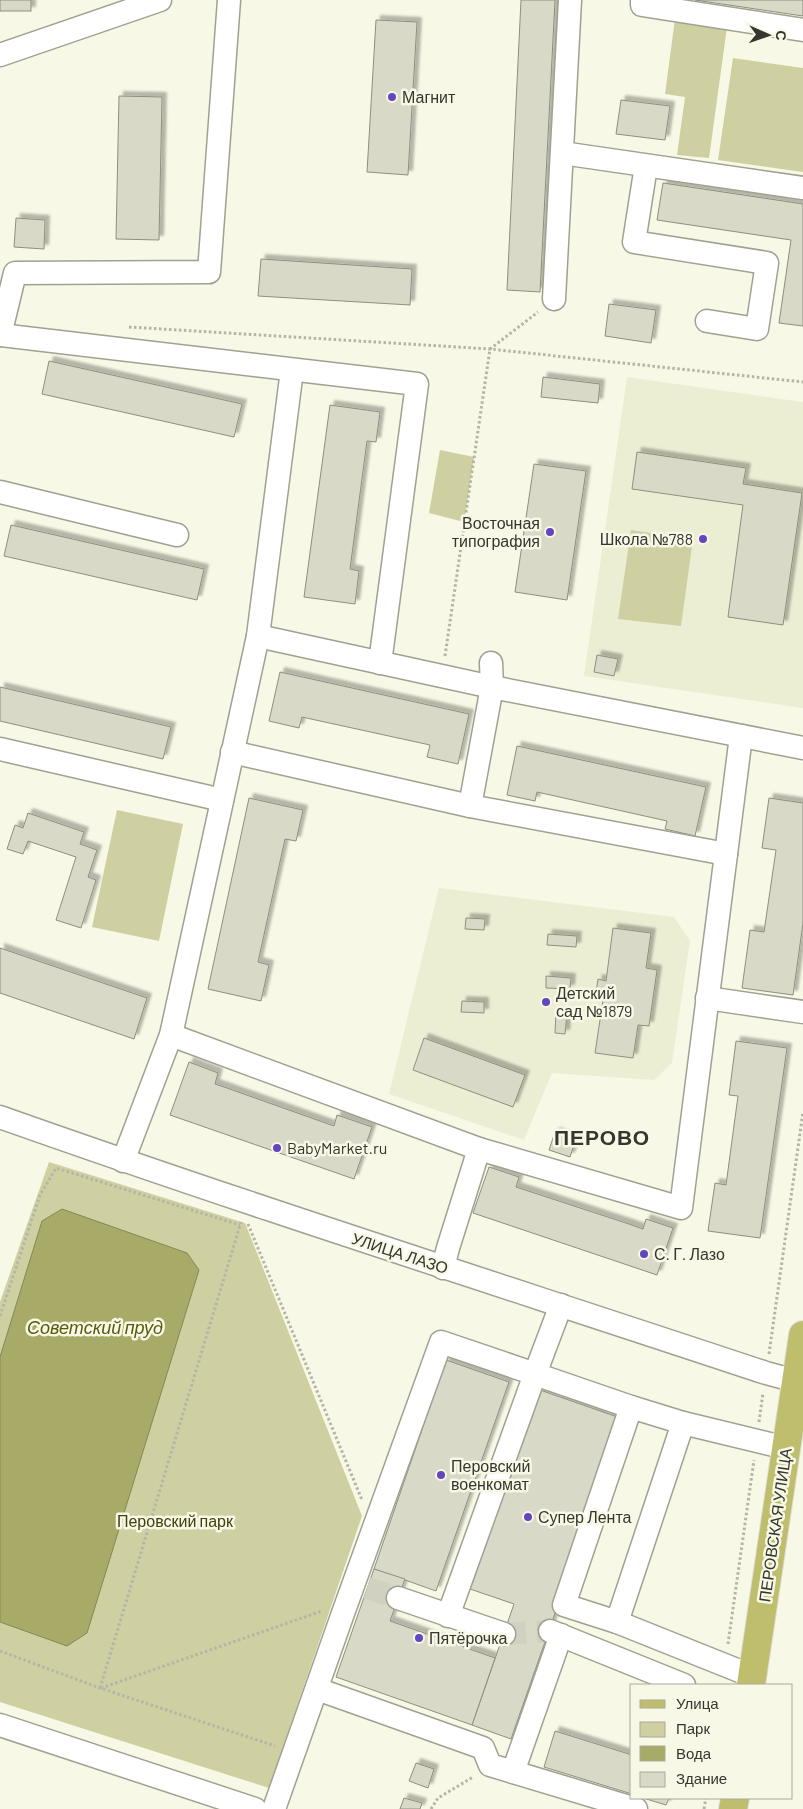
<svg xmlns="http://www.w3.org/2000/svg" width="803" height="1809" viewBox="0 0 803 1809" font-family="Barlow,sans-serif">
  <defs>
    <filter id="shadow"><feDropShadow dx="4.5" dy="-4.5" stdDeviation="1" flood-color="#0004"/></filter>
  </defs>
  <rect width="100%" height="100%" fill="#f7f8e5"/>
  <g fill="#eceed4">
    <polygon points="627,377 803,402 803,708 584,676"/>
    <polygon points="439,888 674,917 690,941 672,1063 654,1080 552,1073 524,1140 389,1094"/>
  </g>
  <g fill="#ced0a2">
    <polygon points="675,19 727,27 709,158 677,155 685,97 665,94"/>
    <polygon points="733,58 803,68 803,172 718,160"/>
    <polygon points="440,450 474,457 464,522 429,513"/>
    <polygon points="631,530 693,539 681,626 618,619"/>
    <polygon points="117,810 183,824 159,941 92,927"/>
    <polygon points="49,1162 245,1223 362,1516 269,1788 0,1702 0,1302"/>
  </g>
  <polygon fill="#a8aa68" stroke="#868757" points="62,1209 187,1253 199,1270 87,1633 67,1646 0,1622 0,1357 42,1221"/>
  <g fill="#d8dac7" stroke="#8e8f7f" filter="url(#shadow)">
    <rect x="0" y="0" width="31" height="11"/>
    <polygon points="521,0 555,0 540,292 507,290"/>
    <polygon points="695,0 803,0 803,16"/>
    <polygon points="376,20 417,22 408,175 367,172"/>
    <polygon points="119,96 162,97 159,240 116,239"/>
    <polygon points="621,100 670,106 665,140 616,134"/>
    <polygon points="663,183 803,204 803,326 779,323 791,240 657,220"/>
    <polygon points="16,218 45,220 44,249 14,247"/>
    <polygon points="261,259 412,269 410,305 258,296"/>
    <polygon points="609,304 656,310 651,343 605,336"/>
    <polygon points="49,361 242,404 234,437 42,394"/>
    <polygon points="543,377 600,384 598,403 541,397"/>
    <polygon points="330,405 380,412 376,442 367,441 350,569 359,571 355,604 304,597"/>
    <polygon points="637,452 746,468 743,484 802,493 783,625 728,617 743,505 632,489"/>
    <polygon points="534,464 586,471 567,600 515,592"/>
    <polygon points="11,525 204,569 197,600 4,556"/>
    <polygon points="597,655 618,659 614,676 594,672"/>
    <polygon points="280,672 469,714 458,764 427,757 430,745 311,719 302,717 299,728 269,721"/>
    <polygon points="0,687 171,727 163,759 0,721"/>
    <polygon points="517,746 706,787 695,836 665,829 667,821 537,792 535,801 507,795"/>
    <polygon points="249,798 303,810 296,841 285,839 258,962 269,965 261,1001 208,989"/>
    <polygon points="769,798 803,803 803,923 793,995 742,988 750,930 764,932 776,850 762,848"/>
    <polygon points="28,813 84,832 80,844 97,850 88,877 96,880 81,928 56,920 76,857 28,841 23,854 7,849 15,825 23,828"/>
    <polygon points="466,918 485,919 484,930 465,929"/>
    <polygon points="613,928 651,933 646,968 657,970 649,1026 638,1025 633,1058 595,1053 603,1000 595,999 598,979 606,981"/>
    <polygon points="548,934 577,936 576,947 547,945"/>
    <polygon points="0,948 147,998 134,1039 0,993"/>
    <polygon points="546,976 571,978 570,989 546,988"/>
    <polygon points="462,1001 484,1002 484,1013 461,1012"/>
    <polygon points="556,1013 567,1014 565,1034 555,1033"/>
    <polygon points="424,1038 525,1075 513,1107 413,1070"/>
    <polygon points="736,1041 787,1048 760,1238 708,1231 715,1183 726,1185 738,1096 729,1095"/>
    <polygon points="189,1062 218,1073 215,1084 224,1087 334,1126 337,1115 372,1127 354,1179 170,1115"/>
    <polygon points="555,1132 576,1139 570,1157 549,1150"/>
    <polygon points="489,1167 519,1177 516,1187 629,1224 643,1229 646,1219 673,1228 657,1275 473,1213"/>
    <polygon points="446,1360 509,1382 436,1591 374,1569"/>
    <polygon points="540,1390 623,1419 511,1739 472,1725 514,1604 470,1589"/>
    <polygon points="374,1569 405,1579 390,1621 495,1658 472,1725 336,1677"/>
    <polygon points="555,1731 632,1755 632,1794 544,1767"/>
    <polygon points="416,1763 434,1769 428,1788 409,1781"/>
    <polygon points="404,1798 422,1803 420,1809 400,1809"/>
    <polygon points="643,1798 669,1798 666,1805"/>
  </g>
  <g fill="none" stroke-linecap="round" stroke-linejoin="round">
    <g stroke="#d0d1c1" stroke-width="22" stroke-dasharray="22 11" stroke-linecap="butt">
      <polyline points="367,1588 398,1598"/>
      <polyline points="504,1634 550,1631"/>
    </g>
    <g stroke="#a0a190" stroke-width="25">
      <g id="minor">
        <polyline points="642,0 642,5 803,30"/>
        <polyline points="0,55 160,0"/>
        <polyline points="562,153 803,188"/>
        <polyline points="646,166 634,242 767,263 757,329 707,321"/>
        <polyline points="554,299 570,0"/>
        <polyline points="0,335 417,384 380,663"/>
        <polyline points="0,335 15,273 209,272 229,0"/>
        <polyline points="0,492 177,535"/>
        <polyline points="258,636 492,687 803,748"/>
        <polyline points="0,749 222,800"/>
        <polyline points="232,752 470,806 726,854"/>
        <polyline points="470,806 492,687 491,663"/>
        <polyline points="707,998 803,1012"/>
        <polyline points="171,1035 479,1149 681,1208 741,736"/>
        <path d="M0,1117C254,1207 510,1288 766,1373L803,1383"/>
        <polyline points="123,1161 171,1035 258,636 292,370"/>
        <polyline points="443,1268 448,1248 479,1149"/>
        <polyline points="561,1305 535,1374 631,1407"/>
        <polyline points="398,1598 504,1634"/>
        <polyline points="617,1622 683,1423"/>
        <polyline points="550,1631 684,1685"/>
        <polyline points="752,1676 617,1622 564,1605 631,1407 683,1423 786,1448"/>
        <polyline points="317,1689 483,1748 490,1765 636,1809"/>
        <polyline points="0,1725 255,1809"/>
        <polyline points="513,1772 561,1635"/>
        <polyline points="274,1809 342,1616 441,1342 535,1374 448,1616"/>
      </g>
    </g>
    <g stroke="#dfdfde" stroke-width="30">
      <g id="major">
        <polyline points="751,1685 803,1335"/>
        <polyline points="733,1809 735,1798"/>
      </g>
    </g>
    <g stroke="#b4b5a6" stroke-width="3" stroke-dasharray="2.5 2.5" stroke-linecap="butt">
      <polyline points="129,327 490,349 803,382"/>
      <polyline points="445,656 490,349 538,312"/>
      <polyline points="248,1224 362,1500"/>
      <polyline points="0,1316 40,1195 56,1168 240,1225"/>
      <polyline points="769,1354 803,1112"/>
      <polyline points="759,1422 763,1393"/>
      <polyline points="728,1644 754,1460"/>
      <polyline points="0,1651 100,1688 275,1746"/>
      <polyline points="100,1688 241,1222"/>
      <polyline points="101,1688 322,1611"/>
      <polyline points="431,1809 438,1798 473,1777"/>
      <polyline points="704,1809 706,1798"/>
    </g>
    <use href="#minor" stroke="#fff" stroke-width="22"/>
    <use href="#major" stroke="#bfbe6d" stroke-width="28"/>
  </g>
  <g fill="#6345bd" stroke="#f7f8e5" stroke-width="2">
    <circle cx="392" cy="97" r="5"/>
    <circle cx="550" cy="532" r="5"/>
    <circle cx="703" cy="539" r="5"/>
    <circle cx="546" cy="1002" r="5"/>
    <circle cx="277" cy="1148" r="5"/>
    <circle cx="644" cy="1254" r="5"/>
    <circle cx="441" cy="1475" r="5"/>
    <circle cx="528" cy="1517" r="5"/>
    <circle cx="419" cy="1638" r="5"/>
  </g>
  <g text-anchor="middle" stroke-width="5" stroke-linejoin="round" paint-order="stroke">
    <g font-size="16" fill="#35362f" stroke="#f7f8e5" text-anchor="start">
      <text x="402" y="103">Магнит</text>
      <text x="540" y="529" text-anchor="end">Восточная<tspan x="540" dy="18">типография</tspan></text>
      <text x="693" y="545" text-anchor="end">Школа №788</text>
      <text x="556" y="999">Детский<tspan x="556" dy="18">сад №1879</tspan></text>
      <text x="287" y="1154">BabyMarket.ru</text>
      <text x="654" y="1260">С. Г. Лазо</text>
      <text x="451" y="1472">Перовский<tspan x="451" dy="18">военкомат</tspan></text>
      <text x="538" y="1523">Супер Лента</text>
      <text x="429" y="1644">Пятёрочка</text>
    </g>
    <g font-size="16" fill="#35362f" stroke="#f7f8e5">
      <text transform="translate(400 1253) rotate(18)" y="6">УЛИЦА ЛАЗО</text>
      <text transform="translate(775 1525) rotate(-82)" y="6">ПЕРОВСКАЯ УЛИЦА</text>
    </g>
    <g font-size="16" fill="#42420e" stroke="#f7f8e5">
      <text x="175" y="1527">Перовский парк</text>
    </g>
    <g font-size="18" font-style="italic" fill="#5a5a0a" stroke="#f7f8e5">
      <text x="95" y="1334">Советский пруд</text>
    </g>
    <g font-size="21" font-weight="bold" letter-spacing="1" fill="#35362f" stroke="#f7f8e5">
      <text x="602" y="1145">ПЕРОВО</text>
    </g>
  </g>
  <rect x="630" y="1684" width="162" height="115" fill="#f7f8e5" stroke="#a9aa9c"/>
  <rect x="640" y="1700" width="25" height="8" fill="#bfbe6d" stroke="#a9aa9c"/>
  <text x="676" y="1709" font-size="15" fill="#35362f">Улица</text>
  <rect x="640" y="1722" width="25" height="15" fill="#ced0a2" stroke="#a9aa9c"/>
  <text x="676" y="1734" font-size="15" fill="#35362f">Парк</text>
  <rect x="640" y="1746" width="25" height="15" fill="#a8aa68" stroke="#a9aa9c"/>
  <text x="676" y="1759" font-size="15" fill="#35362f">Вода</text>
  <rect x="640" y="1772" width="25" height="15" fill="#d8dac7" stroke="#a9aa9c"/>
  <text x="676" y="1784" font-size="15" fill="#35362f">Здание</text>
  <g transform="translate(768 35) rotate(92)" stroke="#f7f8e5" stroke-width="4" paint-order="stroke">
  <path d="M0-4L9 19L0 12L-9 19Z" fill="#35362f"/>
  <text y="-8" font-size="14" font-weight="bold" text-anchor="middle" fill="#35362f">С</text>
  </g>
</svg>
